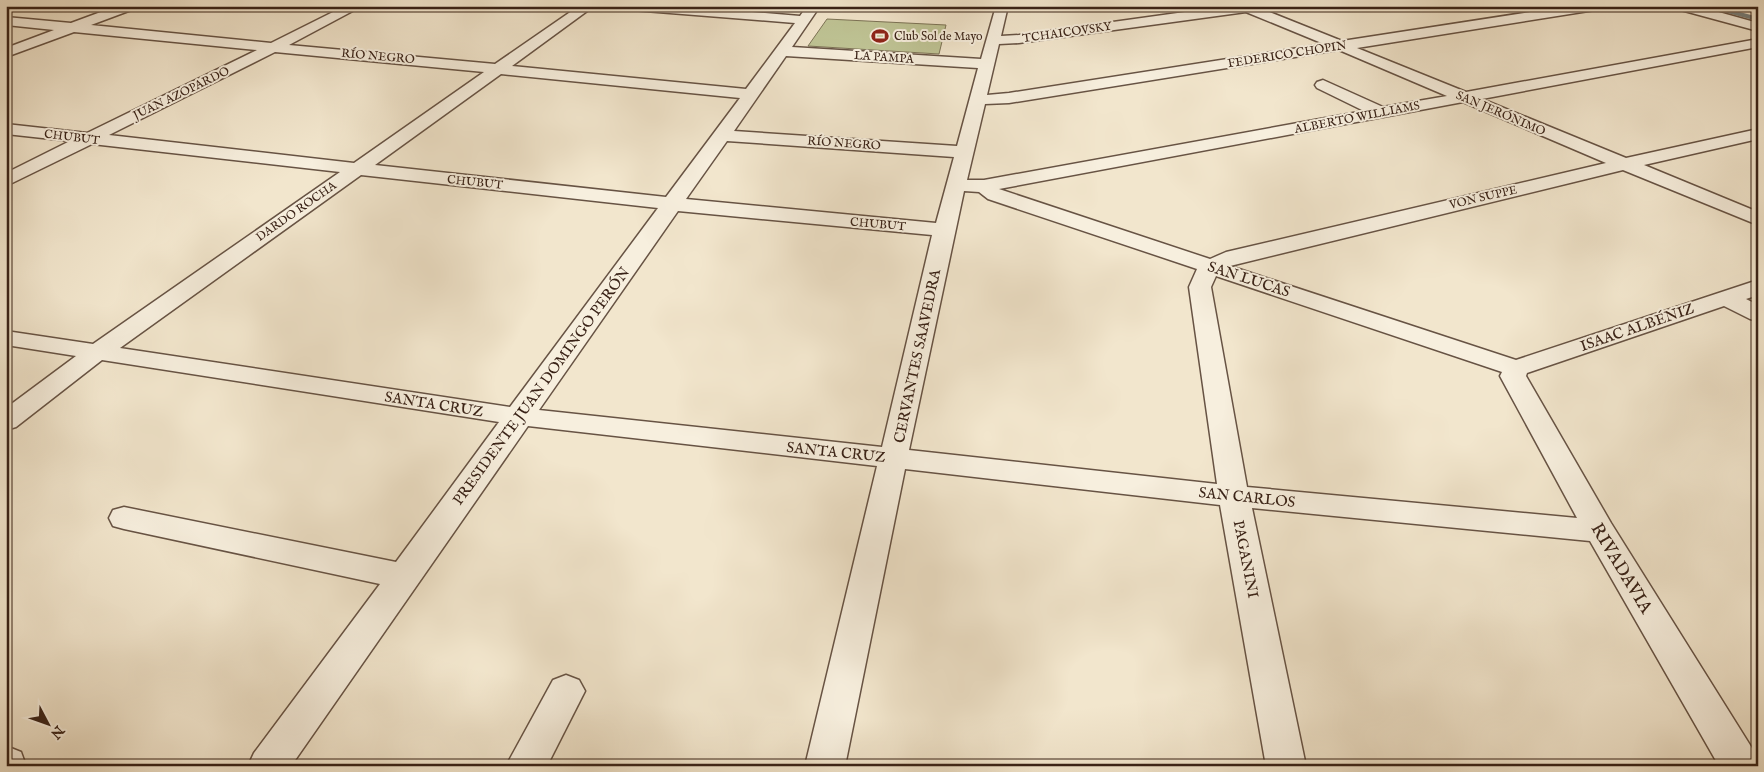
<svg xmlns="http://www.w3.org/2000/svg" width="1764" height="772" viewBox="0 0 1764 772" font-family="'IM FELL English',serif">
  <rect width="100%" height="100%" fill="#f2e6cd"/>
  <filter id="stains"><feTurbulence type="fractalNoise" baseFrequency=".004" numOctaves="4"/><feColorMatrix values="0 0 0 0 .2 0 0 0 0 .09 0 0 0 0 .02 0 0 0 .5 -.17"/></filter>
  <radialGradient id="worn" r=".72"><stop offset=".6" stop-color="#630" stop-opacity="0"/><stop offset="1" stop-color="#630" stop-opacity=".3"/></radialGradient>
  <polygon fill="#bfc495" stroke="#7c7356" points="827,19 946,25 939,54 808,46"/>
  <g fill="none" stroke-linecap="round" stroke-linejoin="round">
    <polyline stroke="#767f7d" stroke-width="4" points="1709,6 1758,19"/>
    <g stroke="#675344" stroke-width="3">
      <g id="minor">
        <path d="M117,6H135L134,9L91,25L271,43L345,6H362L289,45L495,64L579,6H594L512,66L746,89L795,23L632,10L626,6H683L800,16L807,6H820L792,47L981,59L996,6H1008L1001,36L1019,35L1228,6H1264L1262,9L1342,41L1569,6H1601L1595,10L1357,48L1466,92L1758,39V47L1482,99L1626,158L1758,129V139L1644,165L1758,212V225L1623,170L1230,266L1516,360L1758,280V295L1746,299L1758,305V321L1750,319L1724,306L1527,373L1526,376L1611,523L1755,753L1758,766H1719L1590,541L1252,508L1306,766H1266L1220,505L905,469L845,766H805L877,466L528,426L291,766H248L254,753L380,584L124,529L113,526L109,518L113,510L124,507L396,562L499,422L102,360L16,427L6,430V408L76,356L6,345V331L93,344L340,172L92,144L6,186V173L70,141L6,134V124L87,133L257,50L74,32L6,57V48L54,30L6,25V17L71,23ZM1246,12L1324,44L1009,93L987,95L999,44L1019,43ZM1339,50L1447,96L1383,107L1323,80L1317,82L1315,85L1317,88L1364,111L984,180H967L985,104L1009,103ZM275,52L484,72L354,163L109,135ZM786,56L978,68L957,146L734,131ZM501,74L740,98L666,197L375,165ZM1463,102L1606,163L1226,252L1210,259L999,189ZM727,141L954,157L936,223L686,199ZM361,175L658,208L510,407L120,348ZM964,191L979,192L988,199L1197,269L1189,287L1217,484L909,450ZM678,211L932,235L882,447L539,410ZM1216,276L1502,372L1500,376L1577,518L1247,487L1211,287Z"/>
        <polygon points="1676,6 1697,6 1758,23 1758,31 1677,9"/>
        <polygon points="566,675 579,680 585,691 547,766 506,766 553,680"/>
        <polygon points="6,746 21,752 26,766 6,766"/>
      </g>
    </g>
    <use href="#minor" fill="#f7efde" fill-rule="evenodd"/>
  </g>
  <defs>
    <g id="stadium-bare" transform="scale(1.35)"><path d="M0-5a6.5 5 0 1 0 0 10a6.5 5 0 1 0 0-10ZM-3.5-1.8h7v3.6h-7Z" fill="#8f2418" stroke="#f7efde" stroke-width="2.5" paint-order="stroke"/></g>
  </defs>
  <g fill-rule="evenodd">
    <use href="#stadium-bare" x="880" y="36"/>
  </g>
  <g text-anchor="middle" stroke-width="4" stroke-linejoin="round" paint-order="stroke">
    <g font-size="12" fill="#392217" stroke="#f7efde">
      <text transform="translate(1067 32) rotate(-8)" y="4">TCHAICOVSKY</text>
      <text transform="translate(1287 54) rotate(-9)" y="4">FEDERICO CHOPIN</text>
      <text transform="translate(378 56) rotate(5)" y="4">RÍO NEGRO</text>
      <text transform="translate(884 57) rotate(4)" y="4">LA PAMPA</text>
      <text transform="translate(181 93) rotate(-26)" y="4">JUAN AZOPARDO</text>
      <text transform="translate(1501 113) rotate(23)" y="4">SAN JERÓNIMO</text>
      <text transform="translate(1357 117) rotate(-11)" y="4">ALBERTO WILLIAMS</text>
      <text transform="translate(72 137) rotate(7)" y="4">CHUBUT</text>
      <text transform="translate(844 143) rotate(4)" y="4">RÍO NEGRO</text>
      <text transform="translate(475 182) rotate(6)" y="4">CHUBUT</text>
      <text transform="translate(1483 197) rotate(-13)" y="4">VON SUPPE</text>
      <text transform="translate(296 211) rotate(-35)" y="4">DARDO ROCHA</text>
      <text transform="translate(878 224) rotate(5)" y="4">CHUBUT</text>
    </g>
    <g font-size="12" fill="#392217" stroke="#f7efde" text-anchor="start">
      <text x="894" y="40">Club Sol de Mayo</text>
    </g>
    <g font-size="15" fill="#392217" stroke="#f7efde">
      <text transform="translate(1249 279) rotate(18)" y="5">SAN LUCAS</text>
      <text transform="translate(1637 327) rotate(-19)" y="5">ISAAC ALBÉNIZ</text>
      <text transform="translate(917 356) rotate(-78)" y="5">CERVANTES SAAVEDRA</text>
      <text transform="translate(541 386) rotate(-54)" y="5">PRESIDENTE JUAN DOMINGO PERÓN</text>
      <text transform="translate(434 404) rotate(9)" y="5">SANTA CRUZ</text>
      <text transform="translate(836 452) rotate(6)" y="5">SANTA CRUZ</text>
      <text transform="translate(1247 497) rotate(6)" y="5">SAN CARLOS</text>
      <text transform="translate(1246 559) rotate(79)" y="5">PAGANINI</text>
    </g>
    <g font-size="18" fill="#392217" stroke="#f7efde">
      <text transform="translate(1622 568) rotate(59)" y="6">RIVADAVIA</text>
    </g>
  </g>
  <rect width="1764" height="772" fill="none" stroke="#f2e6cd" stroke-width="25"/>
  <rect x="8" y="8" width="1749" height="757" fill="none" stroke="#392217" stroke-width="2.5"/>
  <rect x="12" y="12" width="1739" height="747" fill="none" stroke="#392217"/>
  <g transform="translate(48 724) rotate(131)" stroke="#f7efde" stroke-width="4" paint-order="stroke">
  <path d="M0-4L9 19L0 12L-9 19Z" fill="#392217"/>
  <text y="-8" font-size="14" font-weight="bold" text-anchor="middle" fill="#392217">N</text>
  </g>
  <rect width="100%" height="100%" filter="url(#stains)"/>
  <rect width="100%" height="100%" fill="url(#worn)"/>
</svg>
